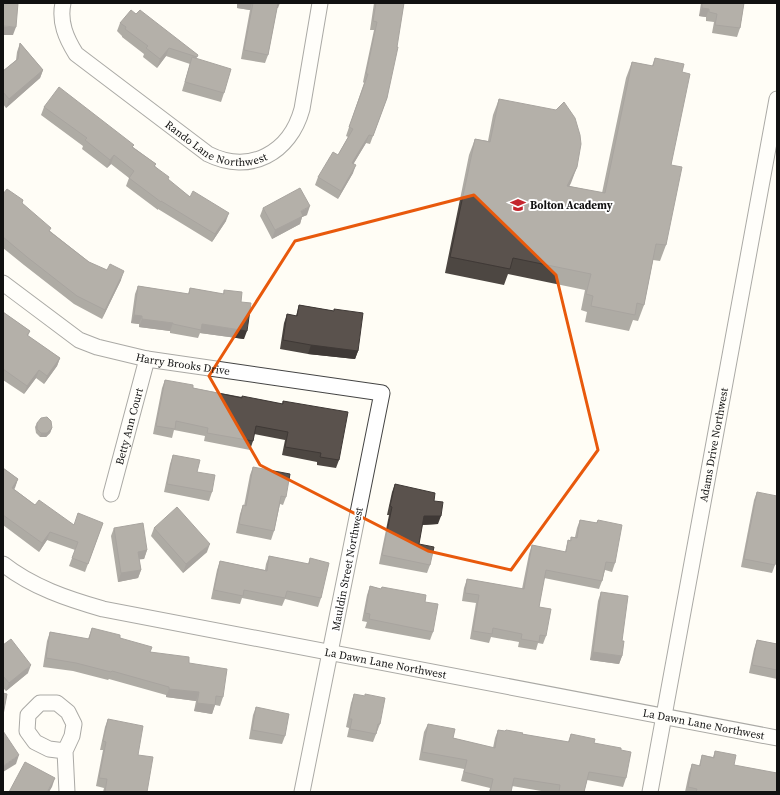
<svg xmlns="http://www.w3.org/2000/svg" width="780" height="795" viewBox="0 0 780 795" font-family="'Source Serif 4',serif">
  <rect width="100%" height="100%" fill="#fffdf5"/>
  <g fill="none" stroke-linecap="round" stroke-linejoin="round">
    <g stroke="#444" stroke-width="17">
      <g id="street">
        <path id="s1" d="M63,3C59,22 66,38 76,54L208,154C250,175 290,153 302,109L320,3"/>
        <path id="s2" d="M3,283L79,340L97,347L147,359L382,393L302,792"/>
        <path id="s3" d="M111,494L147,359"/>
        <path id="s4" d="M3,564C32,587 68,599 103,609L777,738"/>
        <polyline points="65,751 49,749 35,742 27,731 28,715 40,703 57,703 68,712 74,724 72,736 65,751 67,792"/>
        <path id="s5" d="M650,792L777,99"/>
      </g>
    </g>
    <use href="#street" stroke="#fff" stroke-width="15"/>
  </g>
  <g fill="#4d4742">
    <polygon points="237,3 280,3 278,8 277,8 268,55 265,63 241,59 250,10 237,8"/>
    <polygon points="374,3 404,3 387,98 370,144 366,143 354,163 353,173 338,199 315,185 318,177 338,155 348,137 346,136 364,83 363,82 374,30 370,30"/>
    <polygon points="701,3 744,3 740,28 737,37 712,33 714,22 706,21 706,17 699,16"/>
    <polygon points="136,14 198,55 196,59 224,93 221,102 182,91 190,64 166,56 157,68 143,57 144,54 122,37 122,36 117,31 120,23"/>
    <polygon points="20,43 43,70 40,78 6,108 3,104 3,71 16,60 17,52"/>
    <polygon points="655,58 682,72 671,165 666,245 660,261 653,260 644,305 638,321 633,320 629,331 585,322 587,312 581,310 585,290 508,274 504,285 445,273 469,155 475,139 488,141 493,115 499,99 577,167 569,186 602,193 626,78 632,62 652,66"/>
    <polygon points="44,107 133,147 156,164 155,166 168,180 190,197 226,221 212,242 158,209 158,210 126,186 129,178 111,164 107,168 82,149 83,146 41,115"/>
    <polygon points="3,194 23,200 22,203 50,231 89,262 121,280 102,319 74,304 24,265 3,248"/>
    <polygon points="263,208 307,215 302,217 300,224 272,239 260,216"/>
    <polygon points="138,286 188,294 190,288 223,294 224,290 241,302 244,339 200,333 198,338 170,333 170,331 139,327 139,324 131,323 135,294"/>
    <polygon points="299,305 334,311 334,309 358,351 355,359 308,354 280,349 284,323 287,314 296,316"/>
    <polygon points="3,312 30,331 28,336 60,358 57,366 44,384 36,378 24,394 3,380"/>
    <polygon points="165,380 193,388 242,397 282,404 283,401 339,460 336,468 317,465 317,462 282,455 285,440 254,434 253,441 250,450 204,441 205,436 174,430 172,438 153,434 162,388"/>
    <polygon points="37,423 52,428 50,433 46,437 40,437 36,433 35,427"/>
    <polygon points="173,455 197,472 212,492 209,501 164,492 170,464"/>
    <polygon points="253,467 286,497 283,505 280,504 274,531 271,540 236,533 240,514 243,505 244,506 250,475"/>
    <polygon points="3,468 18,479 14,489 35,505 74,525 103,523 85,572 69,566 75,550 47,540 39,552 3,525"/>
    <polygon points="395,484 434,501 438,524 422,525 419,544 430,565 427,573 379,564 389,515 387,515 392,492"/>
    <polygon points="757,492 775,565 772,573 741,567 754,500"/>
    <polygon points="580,520 596,523 598,520 615,563 612,572 605,570 602,581 599,589 544,578 539,607 546,636 543,644 538,643 536,650 518,647 519,642 491,637 489,643 470,639 476,603 462,601 464,588 467,579 522,589 529,554 532,545 565,552 568,540 570,541 571,537 575,537 577,528"/>
    <polygon points="114,528 147,550 144,559 139,559 141,570 138,578 118,582 111,536"/>
    <polygon points="154,528 207,552 183,573 151,536"/>
    <polygon points="269,556 308,564 310,558 321,598 318,607 285,599 282,606 242,598 240,604 211,599 217,570 220,561 265,570 266,564"/>
    <polygon points="370,586 381,589 382,587 425,602 433,632 430,640 365,628 367,622 362,621 367,595"/>
    <polygon points="601,592 622,641 622,656 619,664 590,660 598,601"/>
    <polygon points="92,628 120,638 150,652 189,663 223,697 220,706 215,705 212,714 194,711 196,701 166,697 166,695 109,679 108,680 73,671 43,667 47,641 50,632 88,639"/>
    <polygon points="757,640 777,644 777,679 749,673 754,649"/>
    <polygon points="3,645 28,673 6,691 3,688"/>
    <polygon points="354,694 380,724 373,742 347,737 349,728 346,727 351,703"/>
    <polygon points="256,707 285,736 282,744 249,739 253,715"/>
    <polygon points="108,719 138,755 147,792 103,792 104,788 96,786 103,750 100,750 105,727"/>
    <polygon points="428,724 453,738 493,748 495,738 498,730 568,742 571,734 594,743 621,750 626,778 623,787 587,780 584,792 547,792 512,786 511,792 489,792 490,788 461,781 464,769 419,760 424,732"/>
    <polygon points="715,751 734,765 777,792 685,792 689,773 692,764 699,766 702,755 713,757"/>
  </g>
  <g fill="#3f3936">
    <polygon points="238,3 252,3 250,10 237,8"/>
    <polygon points="702,8 709,9 706,17 699,16"/>
    <polygon points="3,26 16,27 13,35 3,35"/>
    <polygon points="169,48 166,56 157,68 160,59"/>
    <polygon points="43,70 40,78 6,108 9,99"/>
    <polygon points="369,135 366,143 349,171 352,163"/>
    <polygon points="114,155 111,164 107,168 110,160"/>
    <polygon points="356,165 353,173 338,199 341,191"/>
    <polygon points="577,167 571,183 561,202 567,186"/>
    <polygon points="310,206 307,215 302,217 300,224 272,239 275,230 301,211"/>
    <polygon points="229,213 226,221 212,242 215,234"/>
    <polygon points="124,271 121,280 102,319 105,310"/>
    <polygon points="134,315 142,316 139,324 131,323"/>
    <polygon points="142,319 173,323 170,331 139,327"/>
    <polygon points="202,324 247,331 244,339 200,333"/>
    <polygon points="311,345 358,351 355,359 308,354"/>
    <polygon points="60,358 57,366 44,384 47,376"/>
    <polygon points="39,370 36,378 24,394 27,386"/>
    <polygon points="52,428 50,433 46,437 40,437 41,433"/>
    <polygon points="18,479 15,488 9,496 12,488"/>
    <polygon points="424,516 441,516 438,524 421,525"/>
    <polygon points="50,532 47,540 39,552 42,543"/>
    <polygon points="210,544 207,552 183,573 186,564"/>
    <polygon points="147,550 144,559 135,560 138,552"/>
    <polygon points="141,570 138,578 118,582 121,573"/>
    <polygon points="593,652 622,656 619,664 590,660"/>
    <polygon points="31,665 28,673 6,691 9,683"/>
    <polygon points="169,689 199,692 196,701 166,697"/>
    <polygon points="197,703 215,705 212,714 194,711"/>
    <polygon points="19,755 16,764 3,772 3,766"/>
    <polygon points="55,778 52,787 49,792 47,792"/>
  </g>
  <g fill="#5a524d" stroke="#3f3936">
    <polygon points="3,3 18,3 16,27 3,26"/>
    <polygon points="253,3 278,3 268,55 244,50"/>
    <polygon points="376,3 404,3 397,47 398,47 387,98 373,136 369,135 352,163 356,165 341,191 318,177 333,152 338,155 353,129 349,127 368,74 366,74 377,22 373,21"/>
    <polygon points="702,3 744,3 740,28 715,25 717,14 709,12 709,9 702,8"/>
    <polygon points="131,10 136,14 140,10 198,55 197,57 169,48 160,59 146,48 148,46 125,29 126,27 120,23"/>
    <polygon points="20,43 43,70 9,99 3,92 3,84 4,84 3,83 3,71 18,59"/>
    <polygon points="192,57 231,69 224,93 185,82"/>
    <polygon points="655,58 684,64 682,72 690,74 671,165 682,167 666,245 656,244 644,305 637,303 635,315 591,306 593,296 586,294 591,274 513,258 510,269 450,257 475,139 490,142 499,99 556,110 564,102 575,118 580,135 581,144 577,167 567,186 605,193 632,62 653,66"/>
    <polygon points="59,87 134,145 132,147 156,164 154,166 169,177 168,179 190,197 193,191 229,213 215,234 161,201 161,202 129,178 134,171 114,155 110,160 85,140 87,138 44,107"/>
    <polygon points="300,188 310,206 301,211 303,216 275,230 263,208"/>
    <polygon points="7,189 23,200 22,203 51,228 49,231 89,262 107,270 110,264 124,271 105,310 77,296 27,257 3,237 3,194"/>
    <polygon points="138,286 189,294 190,288 224,294 224,290 242,292 241,302 251,303 247,331 202,324 201,330 173,324 173,323 142,319 142,316 134,315"/>
    <polygon points="299,305 334,311 334,309 363,313 358,351 311,345 283,340 287,314 297,316"/>
    <polygon points="3,312 30,331 27,335 60,358 47,376 39,370 27,386 3,369"/>
    <polygon points="165,380 193,385 193,388 242,398 242,396 283,404 283,401 348,412 339,460 320,457 321,453 285,447 288,432 256,426 253,441 207,433 208,428 176,421 175,429 156,426"/>
    <polygon points="47,417 51,421 52,428 47,433 41,433 37,429 37,423 41,418"/>
    <polygon points="173,455 200,460 197,472 215,475 212,492 167,484"/>
    <polygon points="253,467 290,474 286,497 281,496 274,531 239,524 243,505 246,506"/>
    <polygon points="3,468 18,479 12,488 35,505 39,500 74,525 78,513 103,523 88,564 72,558 78,542 50,532 42,543 3,515"/>
    <polygon points="395,484 435,493 434,501 443,502 441,516 424,516 419,544 434,547 430,565 382,555 392,507 390,506"/>
    <polygon points="757,492 777,496 777,557 775,565 744,559"/>
    <polygon points="177,507 210,544 186,564 154,528"/>
    <polygon points="580,520 597,523 598,520 622,525 615,563 606,562 602,581 546,570 539,607 551,609 546,636 540,635 539,642 521,639 522,634 493,628 492,634 473,631 479,595 465,593 467,579 524,589 532,545 566,552 568,540 571,541 571,537 577,538"/>
    <polygon points="143,523 147,550 138,552 141,570 121,573 114,528"/>
    <polygon points="269,556 309,564 310,558 329,563 321,598 287,591 285,598 244,590 243,596 214,590 220,561 267,571"/>
    <polygon points="370,586 381,589 382,587 426,595 425,602 438,604 433,632 369,619 370,614 365,613"/>
    <polygon points="601,592 628,596 622,641 624,641 622,656 593,652"/>
    <polygon points="92,628 120,635 120,638 152,647 150,652 189,657 189,663 227,669 223,697 216,696 215,705 197,703 199,692 169,689 169,687 112,671 111,672 76,663 46,658 50,632 89,639"/>
    <polygon points="11,639 31,665 9,683 3,676 3,645"/>
    <polygon points="757,640 777,644 777,670 752,665"/>
    <polygon points="3,693 7,694 3,715"/>
    <polygon points="354,694 365,696 365,694 385,698 380,724 378,724 376,734 350,729 352,719 349,719"/>
    <polygon points="256,707 289,714 285,736 252,730"/>
    <polygon points="108,719 143,726 138,755 153,757 147,792 105,792 107,779 99,778 106,742 103,741"/>
    <polygon points="428,724 455,729 453,738 495,748 498,730 505,731 506,730 523,733 522,734 569,742 571,734 595,739 594,743 621,748 621,750 631,752 626,778 589,772 584,792 559,792 560,785 514,778 511,792 490,792 493,779 464,772 467,760 422,752"/>
    <polygon points="3,731 19,755 3,766"/>
    <polygon points="715,751 736,755 734,765 777,773 777,792 696,792 697,789 688,787 692,764 700,766 702,755 714,758"/>
    <polygon points="25,762 55,778 47,792 9,792"/>
  </g>
  <path d="M0 0H780V795H0ZM474,195L556,275L598,450L511,570L428,551L260,465L209,376L295,241Z" fill="#fffdf5" fill-opacity=".55" fill-rule="evenodd"/>
  <path fill="none" stroke="#e8590c" stroke-width="3" stroke-linejoin="round" d="M474,195L556,275L598,450L511,570L428,551L260,465L209,376L295,241Z"/>
  <defs>
    <g id="school-bare" transform="scale(1.2)"><path d="M0-5L7-2L0 1L-7-2ZM-4 1L0 2.5L4 1V4Q0 6-4 4Z" fill="#c4262e" stroke="#fff" stroke-width="2.5" paint-order="stroke"/></g>
  </defs>
  <g fill-rule="evenodd">
    <use href="#school-bare" x="518" y="205"/>
  </g>
  <g text-anchor="middle" stroke-width="4" stroke-linejoin="round" paint-order="stroke">
    <g font-size="11" fill="#111" stroke="#fff">
      <text dy="4" stroke="none"><textPath href="#s1" startOffset="224">Rando Lane Northwest</textPath></text>
      <text dy="4" stroke="none"><textPath href="#s2" startOffset="202">Harry Brooks Drive</textPath></text>
      <text dy="4" stroke="none"><textPath href="#s3" startOffset="70">Betty Ann Court</textPath></text>
      <text dy="4" stroke="none"><textPath href="#s5" startOffset="353">Adams Drive Northwest</textPath></text>
      <text transform="translate(347 569) rotate(-79)" y="4">Mauldin Street Northwest</text>
      <text dy="4" stroke="none"><textPath href="#s4" startOffset="398">La Dawn Lane Northwest</textPath></text>
      <text dy="4" stroke="none"><textPath href="#s4" startOffset="722">La Dawn Lane Northwest</textPath></text>
    </g>
    <g font-size="11" font-weight="bold" fill="#111" stroke="#fff" text-anchor="start">
      <text x="530" y="209">Bolton Academy</text>
    </g>
  </g>
  <rect width="780" height="795" fill="none" stroke="#111111" stroke-width="8"/>
</svg>
